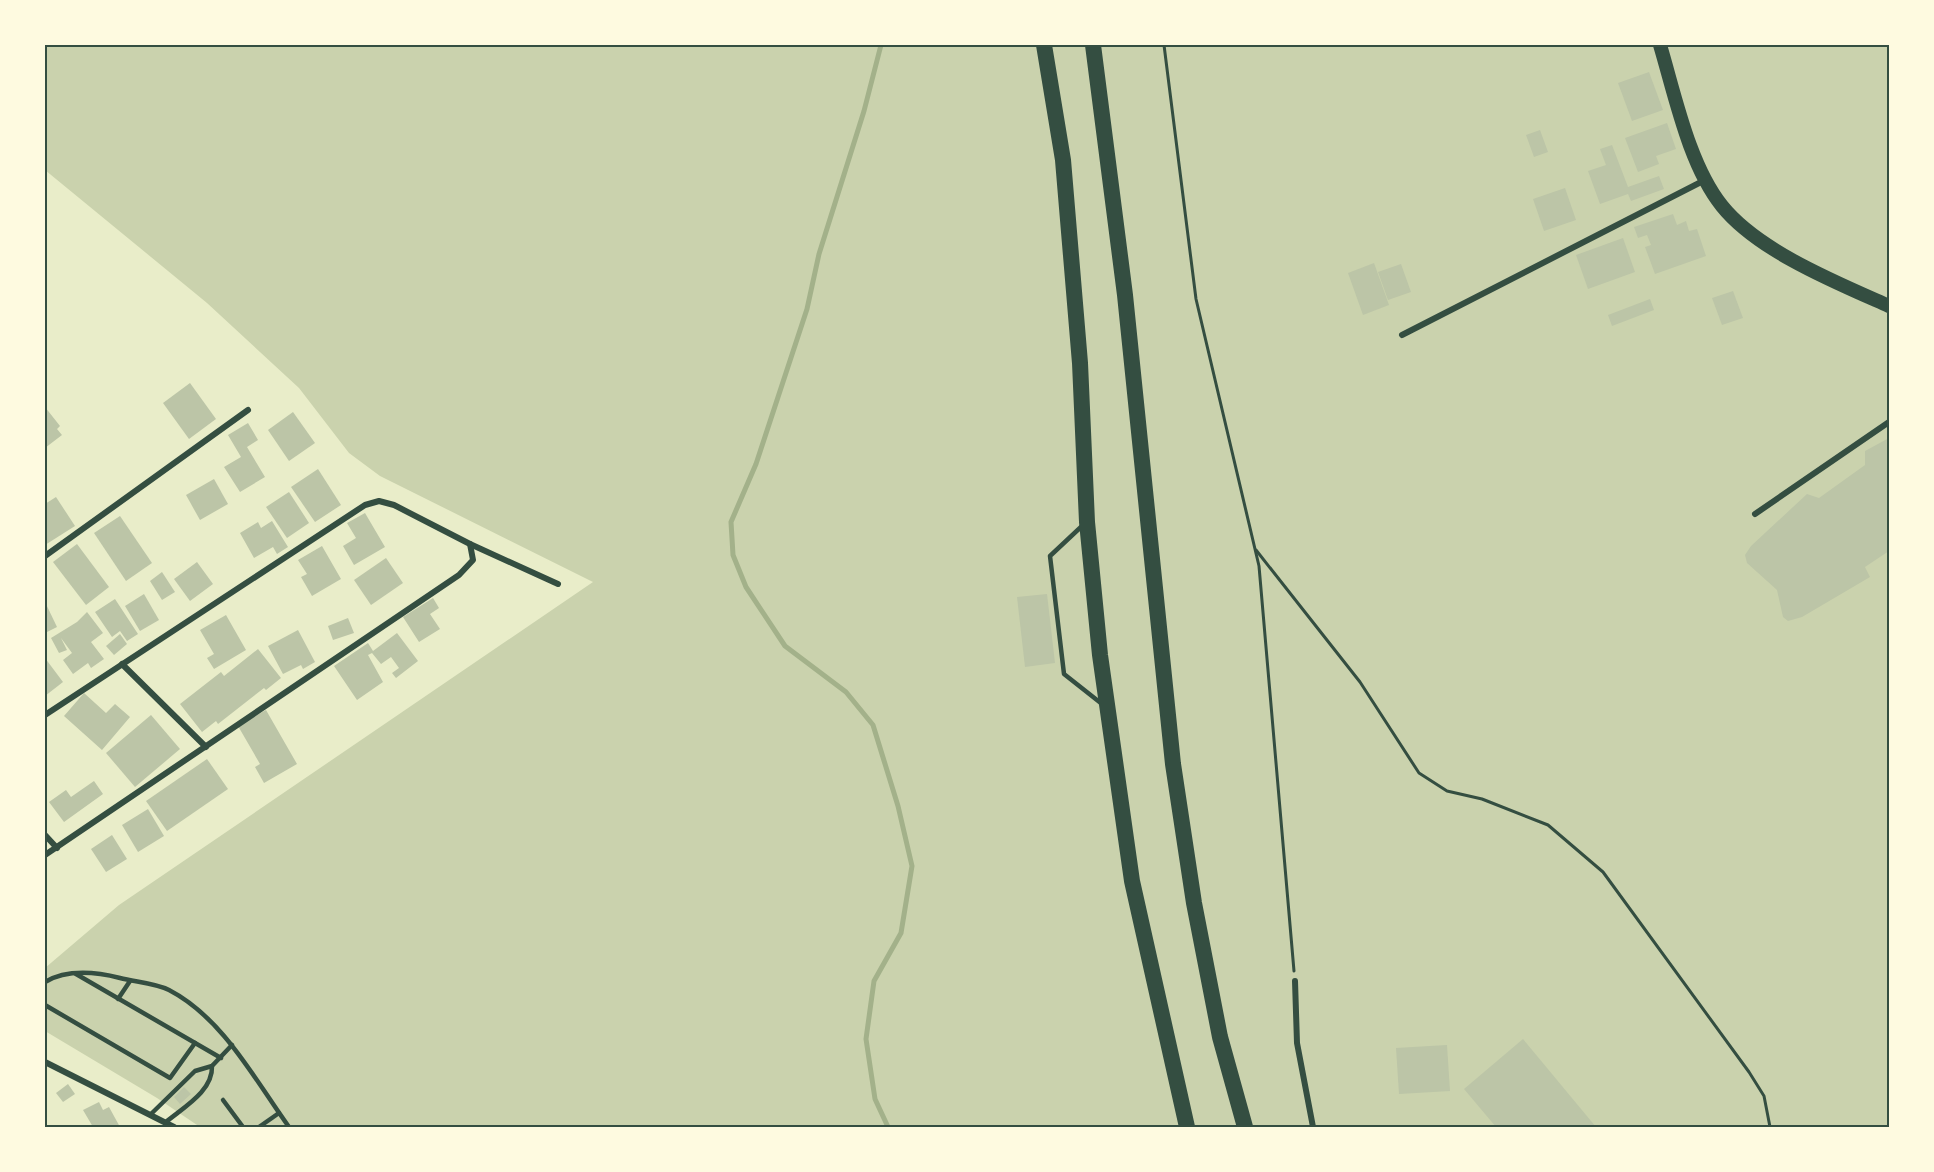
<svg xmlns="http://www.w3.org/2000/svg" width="1934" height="1172" viewBox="0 0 1934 1172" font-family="'Source Sans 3',sans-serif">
  <rect width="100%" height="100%" fill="#e9edc9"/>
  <polygon fill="#cad2ad" points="45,45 1889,45 1889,1127 200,1127 157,1098 45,1031 45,968 119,905 593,582 380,476 349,453 299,388 207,303 45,170"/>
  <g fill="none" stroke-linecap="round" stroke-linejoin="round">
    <polyline stroke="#a3b18a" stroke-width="5" points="881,45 864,111 819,254 807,309 756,464 731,522 733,555 746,587 785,646 846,692 873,725 898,806 912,866 901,933 874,981 866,1039 875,1099 888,1127"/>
  </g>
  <g fill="#bcc5a7">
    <polygon points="1649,72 1663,110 1632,121 1618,83"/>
    <polygon points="1667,123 1676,149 1656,156 1659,164 1638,172 1625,138"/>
    <polygon points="1540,130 1548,152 1534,157 1526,135"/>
    <polygon points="1612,145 1628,187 1659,176 1664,189 1631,201 1628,194 1600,204 1588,171 1606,165 1600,149"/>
    <polygon points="1565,188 1576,220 1544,231 1533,199"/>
    <polygon points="1673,214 1677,225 1686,221 1689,231 1697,229 1706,256 1655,274 1645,247 1651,245 1647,235 1638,238 1634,227"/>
    <polygon points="1623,238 1635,272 1588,289 1576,255"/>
    <polygon points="1374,263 1389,305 1363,315 1348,273"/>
    <polygon points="1401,264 1411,292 1388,300 1378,272"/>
    <polygon points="1733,291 1743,318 1722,325 1712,298"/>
    <polygon points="1650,299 1654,310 1612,326 1608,315"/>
    <polygon points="190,383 216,419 189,439 163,403"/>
    <polygon points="45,407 60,426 57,429 62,435 45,448"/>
    <polygon points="293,412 315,443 289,461 268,430"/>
    <polygon points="248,423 258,440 247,447 265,477 240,492 224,467 241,457 228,435"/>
    <polygon points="1889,438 1889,551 1865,567 1870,577 1802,617 1788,621 1783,617 1777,590 1747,563 1745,555 1751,546 1807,494 1819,498 1865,465 1865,451"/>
    <polygon points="318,469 341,505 315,522 291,487"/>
    <polygon points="214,479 228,504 200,520 186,495"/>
    <polygon points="289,492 309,523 287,538 266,507"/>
    <polygon points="56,497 75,526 45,545 45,504"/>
    <polygon points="365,513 385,547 354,565 343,546 356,538 347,523"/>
    <polygon points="120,516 152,563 126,581 94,533"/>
    <polygon points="272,521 288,547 277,554 273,547 254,558 240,533 258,522 261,528"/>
    <polygon points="77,544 109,587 86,605 53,562"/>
    <polygon points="322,546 341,579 312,596 301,577 307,574 298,560"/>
    <polygon points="386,558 403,583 371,605 354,580"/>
    <polygon points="197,562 213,584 190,601 174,579"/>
    <polygon points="162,572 175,592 162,600 150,581"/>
    <polygon points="144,594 159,620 140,631 125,606"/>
    <polygon points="1047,594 1055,663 1025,667 1017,597"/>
    <polygon points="433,598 439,608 430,614 440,629 419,642 403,617"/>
    <polygon points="115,599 138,634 127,641 120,631 112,637 95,612"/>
    <polygon points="45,602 57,627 45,633"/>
    <polygon points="87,612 103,633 91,642 104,659 91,668 88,663 73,674 63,660 72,653 61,638 67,650 59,653 51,638 77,622"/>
    <polygon points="226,615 246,650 214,669 207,658 214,654 200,630"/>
    <polygon points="348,618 354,633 333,640 328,626"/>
    <polygon points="298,630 315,662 303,669 301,665 283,674 268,646"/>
    <polygon points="397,633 418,661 396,678 392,673 399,668 391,657 381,664 372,653 368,655 383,682 357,700 334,666 368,643 373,651"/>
    <polygon points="120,634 127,644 114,655 106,646"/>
    <polygon points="258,649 281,678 266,690 264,688 218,724 216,721 202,732 180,704 221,672 224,676"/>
    <polygon points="45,658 63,682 45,696"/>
    <polygon points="84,693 106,713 115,704 130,717 102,750 64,716"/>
    <polygon points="266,710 297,764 264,783 255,767 260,764 238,726"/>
    <polygon points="151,715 180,749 135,787 106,753"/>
    <polygon points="207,759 228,789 167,831 146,801"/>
    <polygon points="94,781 103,794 64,822 49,802 66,790 71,797"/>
    <polygon points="148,809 164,836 138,852 122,825"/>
    <polygon points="112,835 127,859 106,872 91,849"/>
    <polygon points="1523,1039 1596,1127 1496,1127 1464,1089"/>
    <polygon points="1447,1045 1450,1091 1399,1094 1396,1048"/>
    <polygon points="68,1084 75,1094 63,1102 56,1093"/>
    <polygon points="184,1087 191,1094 180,1104 174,1097"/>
    <polygon points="99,1102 103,1110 109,1107 120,1127 93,1127 83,1110"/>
  </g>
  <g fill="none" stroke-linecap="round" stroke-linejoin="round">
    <g stroke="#344e41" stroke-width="3">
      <polyline points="1164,45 1196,299 1259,566 1294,971"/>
      <polyline points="1256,550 1360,682 1419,773 1447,791 1482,799 1548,825 1603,872 1749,1072 1764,1096 1770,1127"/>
    </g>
    <g stroke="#344e41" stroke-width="4.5">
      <polyline points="1082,526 1050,556 1064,674 1102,704"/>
      <polyline points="76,974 221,1058"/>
      <path d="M45,982C67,969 96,972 120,978C135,982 155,983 169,990C223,1018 255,1080 289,1127"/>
      <polyline points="118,999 130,981"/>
      <polyline points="45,1005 170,1078 195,1043"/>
      <polyline points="223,1100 243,1127"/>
      <polyline points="151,1114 195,1071 212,1066"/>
      <path d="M166,1122C184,1107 213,1091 212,1066L232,1045"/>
      <polyline points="259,1127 279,1113"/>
    </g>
    <g stroke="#344e41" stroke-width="6">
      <polyline points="1402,335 1705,180"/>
      <polyline points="1755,514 1889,422"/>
      <polyline points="45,556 248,410"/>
      <polyline points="122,664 206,747"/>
      <polyline points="45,715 365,505 379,501 394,505 470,544 558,584"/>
      <polyline points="45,835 57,848"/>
      <polyline points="45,855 459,575 473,560 470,544"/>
      <polyline points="1295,981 1297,1043 1313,1127"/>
      <polyline points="45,1062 174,1127"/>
    </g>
    <path stroke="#344e41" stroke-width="14" d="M1660,45C1675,95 1689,165 1722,206C1758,251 1837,283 1889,306"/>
    <g stroke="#344e41" stroke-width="16">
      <polyline points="1044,45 1063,160 1080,363 1087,522 1100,655 1132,881 1187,1127"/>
      <polyline points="1093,45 1125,295 1173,764 1194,903 1220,1037 1245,1127"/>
    </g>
  </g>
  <rect width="1934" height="1172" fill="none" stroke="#fefae0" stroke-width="93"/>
  <rect x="46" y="46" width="1842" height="1080" fill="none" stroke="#344e41" stroke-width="2"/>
</svg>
